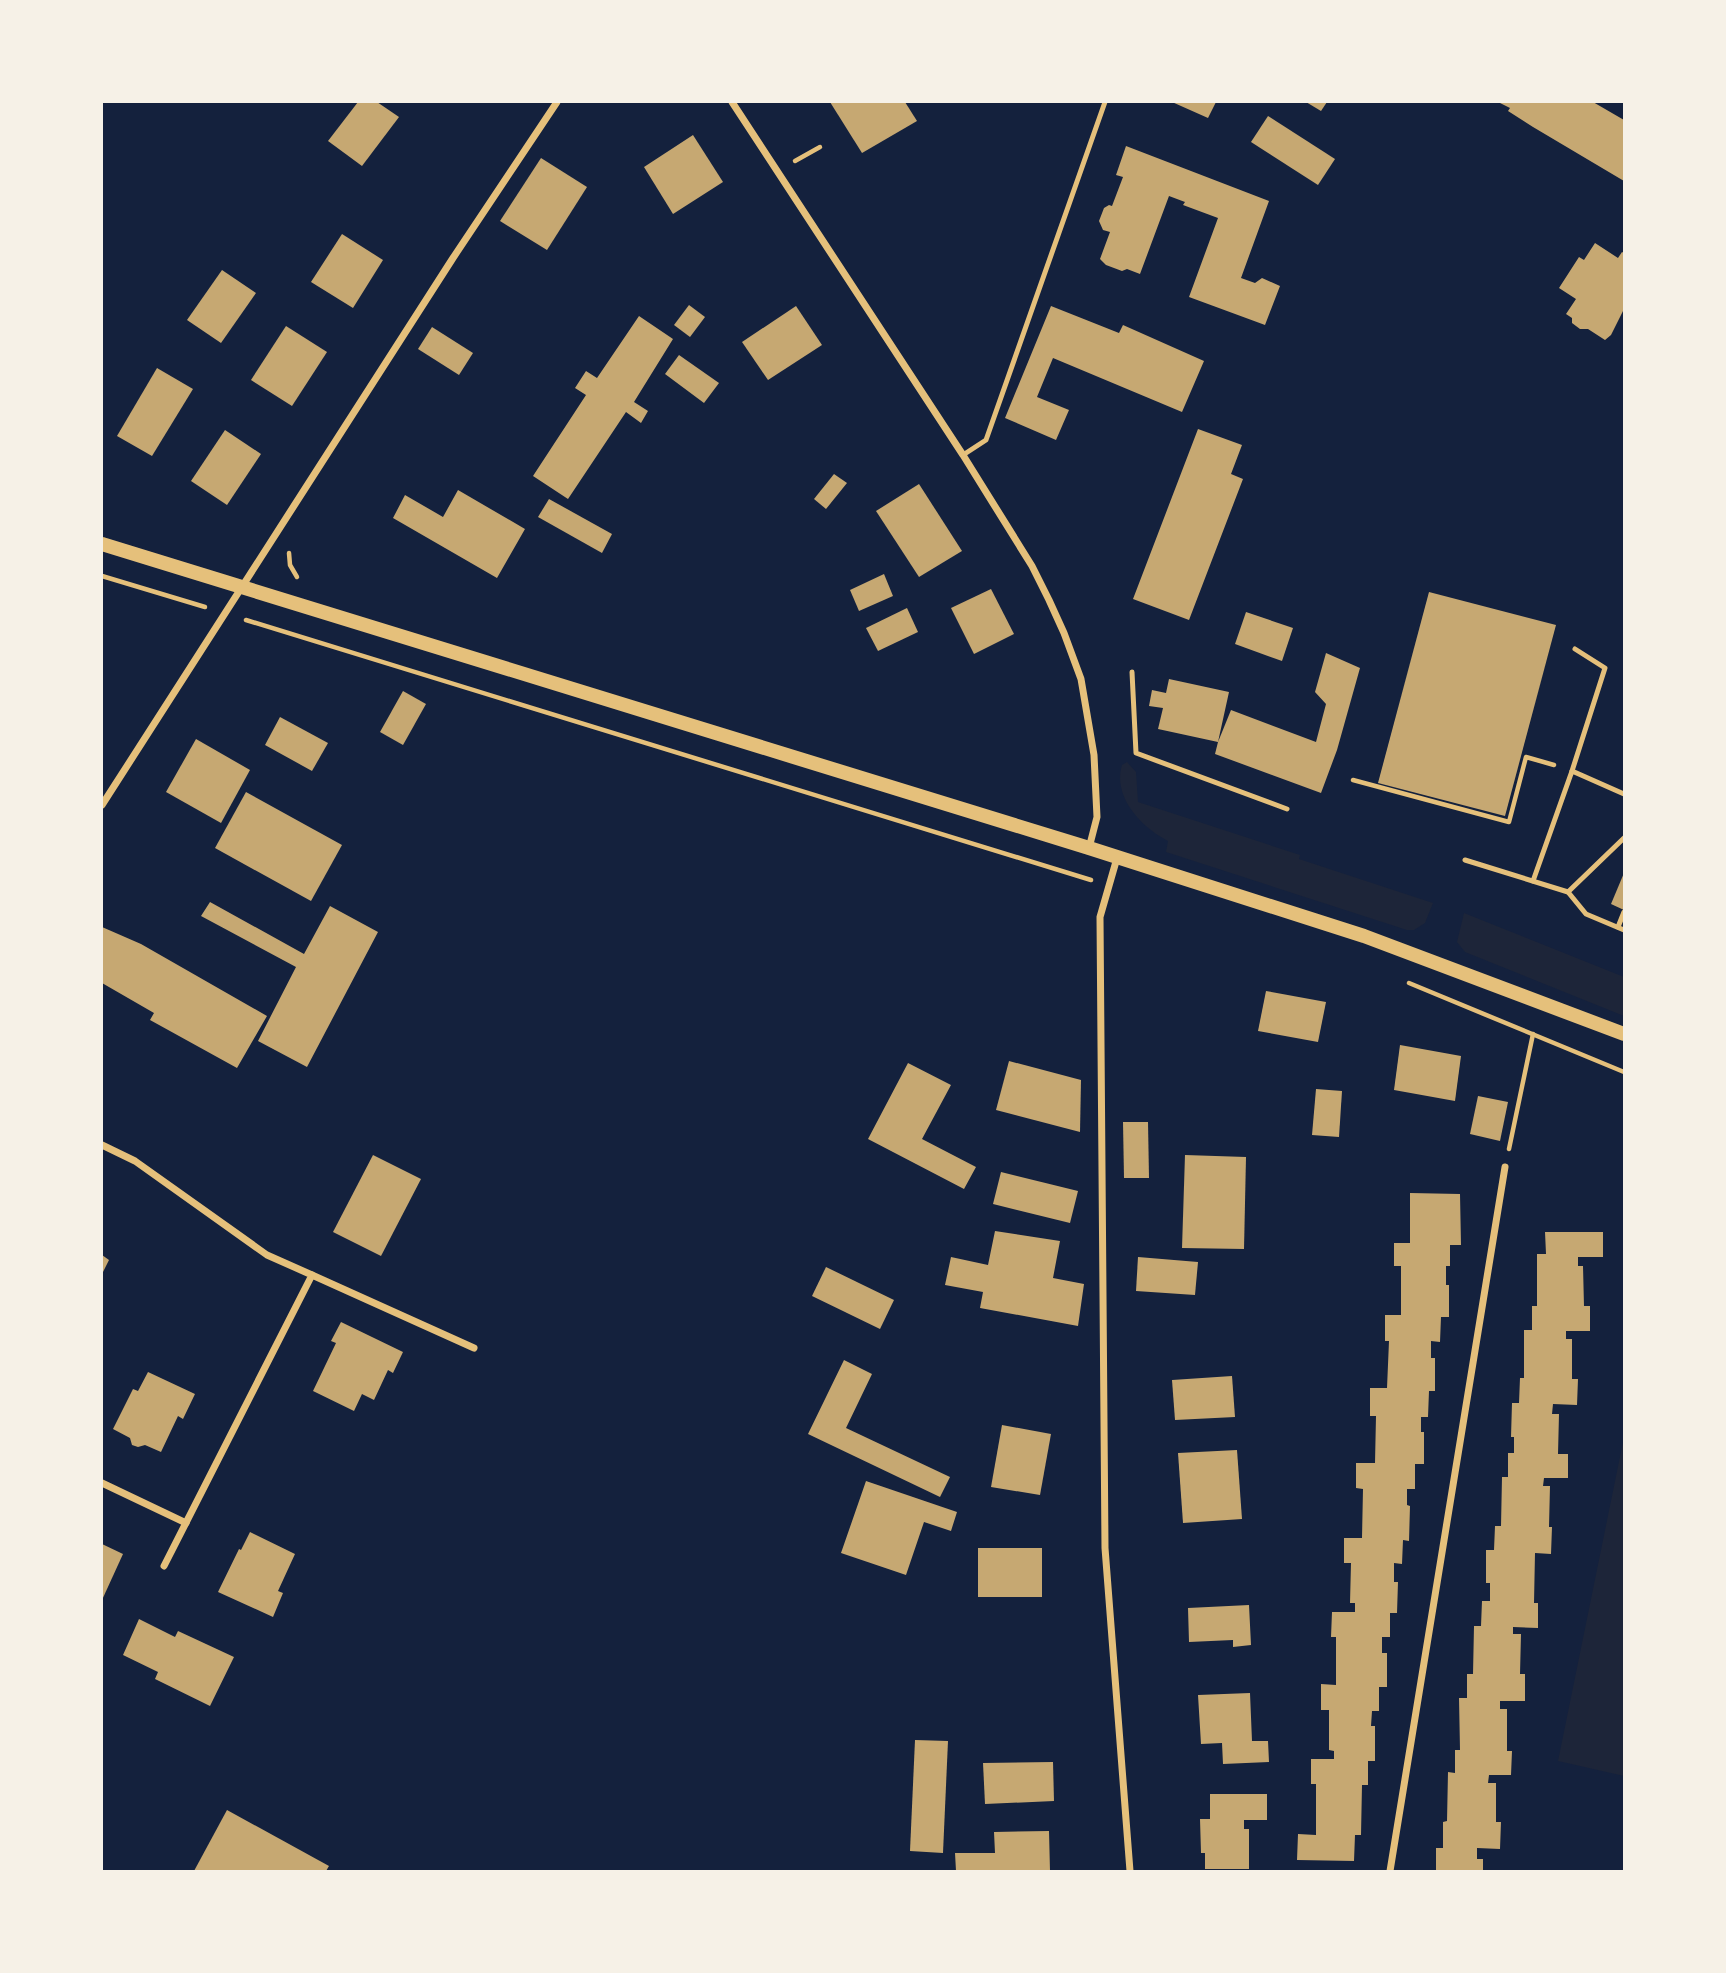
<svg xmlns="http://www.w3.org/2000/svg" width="1726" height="1973" viewBox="0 0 1726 1973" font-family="'Space Grotesk',sans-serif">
  <rect width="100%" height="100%" fill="#14213d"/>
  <g fill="#1d2539">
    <path d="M1127,762L1136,772L1138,802L1300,855L1299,859L1433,903L1425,923L1414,930H1407L1166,852L1168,841C1142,828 1112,797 1122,765Z"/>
    <polygon points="1464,913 1624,977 1624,1016 1465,952 1457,942"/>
    <polygon points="1624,1437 1624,1776 1558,1761"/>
  </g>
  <g fill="#c6a872">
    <polygon points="358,102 377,102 399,117 362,166 328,141"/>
    <polygon points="830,102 905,102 917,121 862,153"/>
    <polygon points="1172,102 1216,102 1208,118"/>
    <polygon points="1306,102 1327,102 1321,111"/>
    <polygon points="1498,102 1593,102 1624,120 1624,181 1533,127 1508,111 1510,108"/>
    <polygon points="1268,116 1335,159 1318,185 1251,142"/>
    <polygon points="693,135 723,182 673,214 644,167"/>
    <polygon points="1126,146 1269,201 1241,278 1255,283 1262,278 1280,286 1265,325 1189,297 1218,218 1183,205 1185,202 1169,196 1140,274 1127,269 1122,271 1106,265 1100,259 1110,232 1103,230 1099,221 1104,208 1109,205 1112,206 1123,177 1116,175"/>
    <polygon points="541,158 587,187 547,250 500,221"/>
    <polygon points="342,234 383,260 353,308 311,282"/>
    <polygon points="1595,243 1618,258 1622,252 1624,253 1624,309 1611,335 1605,340 1588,329 1580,329 1572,323 1572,318 1566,314 1576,299 1559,288 1579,257 1584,260"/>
    <polygon points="222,270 256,293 221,343 187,320"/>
    <polygon points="689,305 705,317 690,337 674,325"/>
    <polygon points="796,306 822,345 768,380 742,342"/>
    <polygon points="1051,306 1119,333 1123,325 1204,361 1182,412 1053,358 1037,397 1069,410 1056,440 1005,418"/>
    <polygon points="639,316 673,339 634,402 648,411 641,423 626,412 568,499 533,476 586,395 575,388 586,371 597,378"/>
    <polygon points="286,326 327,352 292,406 251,380"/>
    <polygon points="432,327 473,353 459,375 418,349"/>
    <polygon points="679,355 719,383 704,403 665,374"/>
    <polygon points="157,368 193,389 152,456 117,436"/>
    <polygon points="1198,429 1242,445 1231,474 1243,479 1189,620 1133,599"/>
    <polygon points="225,430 261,454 227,505 191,481"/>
    <polygon points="834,474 847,483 826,509 814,499"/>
    <polygon points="919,484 962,551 919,577 876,511"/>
    <polygon points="458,490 525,529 497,578 393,518 405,495 443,517"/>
    <polygon points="549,499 612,534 602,553 538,517"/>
    <polygon points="884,574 893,596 859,611 850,590"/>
    <polygon points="991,589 1014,634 974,654 951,608"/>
    <polygon points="1429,592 1556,625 1505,816 1378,783"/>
    <polygon points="907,608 918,632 878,651 866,628"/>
    <polygon points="1246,612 1293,628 1282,661 1235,644"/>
    <polygon points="1326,653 1360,668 1337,750 1321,793 1215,754 1218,742 1158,729 1163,708 1149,706 1152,690 1166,693 1169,679 1229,692 1218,742 1231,710 1316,742 1326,704 1315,692"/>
    <polygon points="403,691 426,704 403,745 380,732"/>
    <polygon points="280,717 328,743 312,771 265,745"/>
    <polygon points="196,739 250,770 221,823 166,792"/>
    <polygon points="246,792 342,845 311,901 215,848"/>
    <polygon points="1624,873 1624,910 1611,904"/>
    <polygon points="210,902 304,954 330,906 378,932 307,1067 258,1041 296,967 201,916"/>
    <polygon points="102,927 141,944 267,1016 237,1068 150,1020 154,1013 102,983"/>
    <polygon points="1266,991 1326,1002 1318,1042 1258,1031"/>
    <polygon points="1400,1045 1461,1056 1455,1101 1394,1090"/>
    <polygon points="1009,1061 1081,1080 1080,1132 996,1110"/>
    <polygon points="908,1063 951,1085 922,1139 976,1167 964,1189 868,1139"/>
    <polygon points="1316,1089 1342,1091 1339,1137 1312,1135"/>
    <polygon points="1478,1096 1508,1102 1500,1141 1470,1134"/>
    <polygon points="1123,1122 1148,1122 1149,1178 1124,1178"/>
    <polygon points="373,1155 421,1179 381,1256 333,1232"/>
    <polygon points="1185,1155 1246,1157 1244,1249 1182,1248"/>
    <polygon points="1001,1172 1078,1191 1070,1223 993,1204"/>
    <polygon points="1410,1193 1460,1194 1461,1245 1450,1245 1450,1266 1446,1266 1446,1285 1449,1285 1449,1317 1441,1317 1440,1342 1431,1341 1431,1358 1435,1358 1435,1391 1429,1391 1428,1417 1421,1417 1421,1432 1424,1432 1424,1464 1415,1464 1415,1489 1407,1489 1407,1505 1410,1506 1409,1541 1403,1540 1402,1564 1394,1563 1394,1582 1398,1582 1397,1613 1390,1613 1390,1637 1382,1637 1382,1653 1387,1653 1387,1687 1379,1687 1379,1711 1372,1711 1371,1726 1375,1726 1375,1761 1368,1761 1368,1785 1362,1785 1361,1835 1355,1835 1354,1861 1297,1860 1298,1834 1316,1835 1316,1784 1311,1784 1311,1759 1334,1759 1334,1751 1329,1750 1329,1710 1321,1710 1321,1684 1336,1685 1336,1637 1331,1637 1332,1612 1355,1612 1355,1603 1350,1603 1351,1563 1344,1563 1344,1538 1362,1538 1363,1489 1356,1488 1356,1463 1375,1463 1376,1416 1370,1416 1370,1388 1387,1388 1389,1341 1385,1341 1385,1315 1401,1315 1401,1266 1394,1266 1394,1243 1410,1243"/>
    <polygon points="995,1231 1060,1241 1053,1278 1084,1284 1078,1326 980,1308 983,1292 945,1285 951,1257 988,1265"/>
    <polygon points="1545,1232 1603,1232 1603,1257 1578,1257 1578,1266 1583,1266 1584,1306 1590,1306 1590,1331 1566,1331 1566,1339 1572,1339 1572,1379 1578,1379 1577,1405 1553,1404 1552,1414 1559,1414 1558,1454 1568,1454 1568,1478 1544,1478 1543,1486 1550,1486 1549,1527 1552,1527 1551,1554 1535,1553 1534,1603 1538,1603 1538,1628 1513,1627 1513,1634 1521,1634 1520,1674 1525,1674 1525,1701 1500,1701 1500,1709 1507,1709 1507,1751 1512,1751 1511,1775 1489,1775 1488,1783 1496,1783 1496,1822 1501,1822 1500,1849 1477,1848 1477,1859 1483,1859 1483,1871 1436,1871 1436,1848 1443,1848 1443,1822 1447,1821 1448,1772 1455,1773 1455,1750 1460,1750 1459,1698 1467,1698 1467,1674 1473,1674 1474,1626 1481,1626 1482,1601 1490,1601 1490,1583 1486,1583 1486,1550 1494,1550 1495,1526 1501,1526 1502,1477 1508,1477 1508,1453 1514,1453 1514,1437 1511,1437 1512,1403 1519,1403 1520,1378 1524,1378 1524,1330 1532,1330 1532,1306 1537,1306 1537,1254 1546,1254"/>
    <polygon points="102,1255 109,1260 102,1274"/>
    <polygon points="1138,1257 1198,1262 1195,1295 1136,1291"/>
    <polygon points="826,1267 894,1300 880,1329 812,1296"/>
    <polygon points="341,1322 403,1352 393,1373 388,1370 374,1400 362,1394 354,1411 313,1391 336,1343 331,1341"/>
    <polygon points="844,1360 872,1374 846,1428 950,1477 940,1497 808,1434"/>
    <polygon points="148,1372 195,1394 183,1419 178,1416 161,1452 145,1445 138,1447 132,1445 130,1438 113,1429 133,1389 138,1391"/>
    <polygon points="1232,1376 1235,1417 1175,1420 1172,1380"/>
    <polygon points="1002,1425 1051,1434 1040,1495 991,1487"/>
    <polygon points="1237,1450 1242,1519 1183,1523 1178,1453"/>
    <polygon points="866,1481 957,1512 951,1531 924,1522 906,1575 841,1553"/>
    <polygon points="250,1532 295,1554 278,1591 283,1593 273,1617 218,1592 239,1549 241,1550"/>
    <polygon points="102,1544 123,1554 102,1600"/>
    <rect x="978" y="1548" width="64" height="49"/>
    <polygon points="1249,1605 1251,1645 1233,1647 1233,1640 1189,1642 1188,1608"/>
    <polygon points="139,1619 175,1637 178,1631 234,1657 210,1706 155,1679 158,1672 123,1655"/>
    <polygon points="1250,1693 1252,1741 1268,1741 1269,1762 1223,1764 1222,1743 1201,1744 1198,1695"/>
    <polygon points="915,1740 948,1741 943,1853 910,1851"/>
    <polygon points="1053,1762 1054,1801 985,1804 983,1763"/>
    <polygon points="1210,1794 1267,1794 1267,1820 1244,1820 1244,1829 1249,1829 1249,1869 1205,1869 1205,1853 1201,1853 1200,1819 1210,1819"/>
    <polygon points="227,1810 329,1866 326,1871 194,1871"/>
    <polygon points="1049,1831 1050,1871 956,1871 955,1853 995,1853 994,1832"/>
  </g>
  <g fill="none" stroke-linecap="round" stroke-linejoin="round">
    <g stroke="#e5c07b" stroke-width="4.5">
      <polyline points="795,161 820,147"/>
      <polyline points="289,553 290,565 297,577"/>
      <polyline points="102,576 205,607"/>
      <polyline points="246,620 1091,880"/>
      <polyline points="1353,780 1509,822 1526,757 1554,765"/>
      <polyline points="1409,983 1624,1072"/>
      <polyline points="1509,1149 1533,1034"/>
    </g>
    <g stroke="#e5c07b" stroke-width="5">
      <polyline points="963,455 986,440 1105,102"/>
      <polyline points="1132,672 1136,753 1287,809"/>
      <polyline points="1572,771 1605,668 1575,649"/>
      <polyline points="1465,860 1568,892 1586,914 1624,930"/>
      <polyline points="1533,881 1572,771 1624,794"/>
      <polyline points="1568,892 1624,838"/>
      <polyline points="1618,927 1624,912"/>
    </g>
    <g stroke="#e5c07b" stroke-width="7">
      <polyline points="732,102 963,455 1032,566 1049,600 1064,633 1081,679 1094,755 1097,817 1089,848"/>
      <polyline points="102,805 453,258 557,102"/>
      <polyline points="1117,858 1100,917 1105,1548 1130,1871"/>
      <polyline points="102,1145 135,1161 267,1255 312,1275 164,1566"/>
      <polyline points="312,1275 474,1348"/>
      <polyline points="102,1483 186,1523"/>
      <polyline points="1390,1871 1505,1167"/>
    </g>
    <polyline stroke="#e5c07b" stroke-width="14" points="102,544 1089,848 1364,936 1624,1034"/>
  </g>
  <rect width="1726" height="1973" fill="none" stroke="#f6f1e7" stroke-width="206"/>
</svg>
